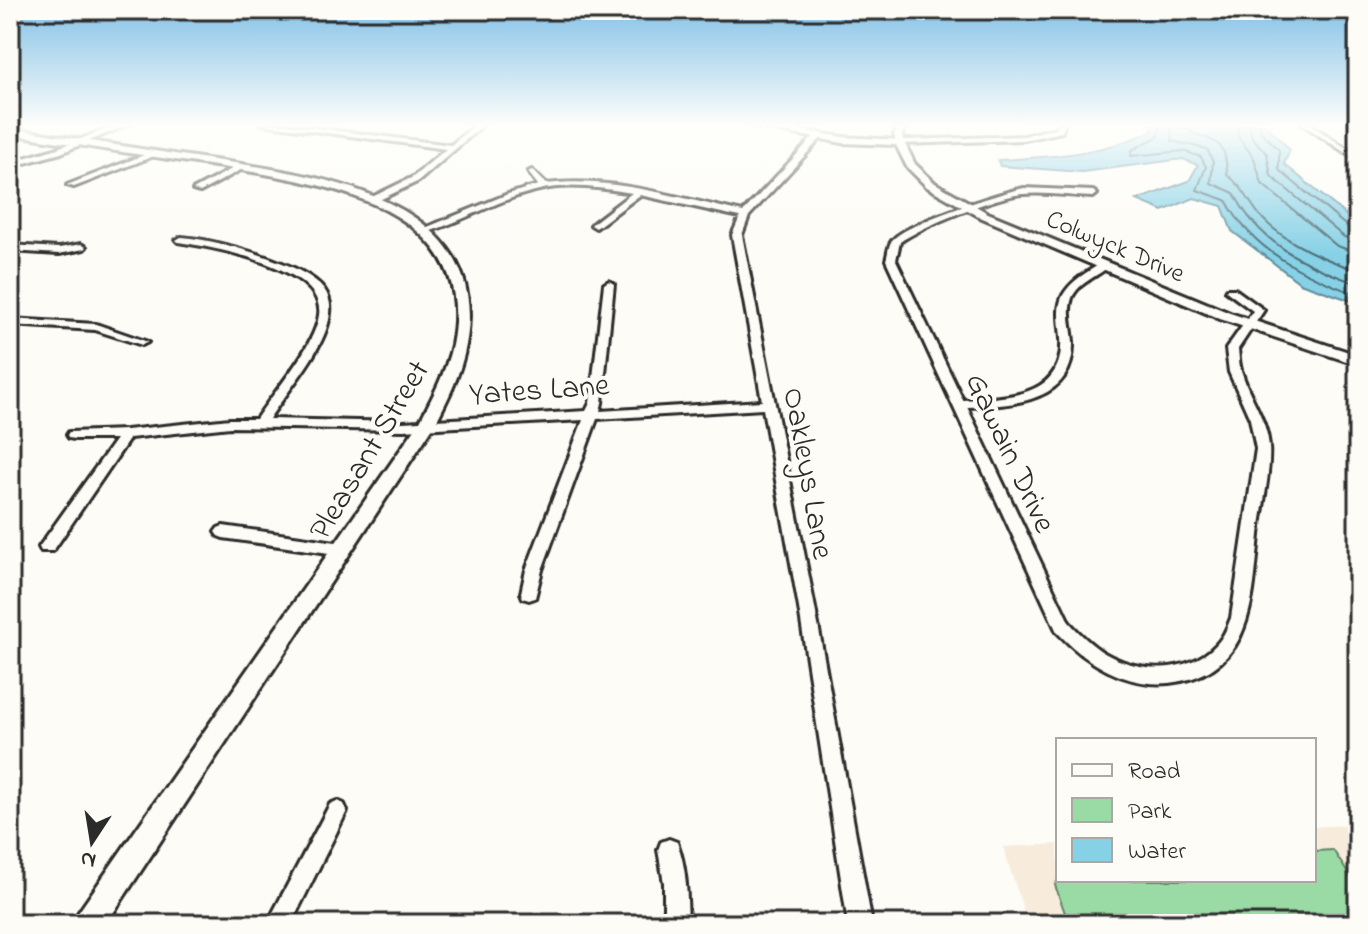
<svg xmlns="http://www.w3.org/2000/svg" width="1368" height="934" viewBox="0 0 1368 934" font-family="'Indie Flower',sans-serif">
  <rect width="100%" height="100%" fill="#fdfcf7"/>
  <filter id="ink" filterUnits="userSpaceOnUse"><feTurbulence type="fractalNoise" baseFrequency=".0125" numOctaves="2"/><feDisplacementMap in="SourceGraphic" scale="16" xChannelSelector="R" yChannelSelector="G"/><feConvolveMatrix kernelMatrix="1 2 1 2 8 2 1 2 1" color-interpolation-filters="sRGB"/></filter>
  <g filter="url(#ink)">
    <polygon fill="#f7ecdb" points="1358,824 1358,924 1028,924 1003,847 1058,844 1058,880 1314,880 1314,827"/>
    <polygon fill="#9adba5" stroke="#628368" stroke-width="2" points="1333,850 1358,889 1358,924 1069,924 1055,885 1058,880 1314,880 1314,851"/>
    <path fill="#86d1e6" stroke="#628f9b" stroke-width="2" d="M1151,124H1265L1290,150L1284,164L1358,225V303L1300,283L1232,231L1222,206L1194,198L1163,211L1137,200L1189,181L1198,165L1183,159L1082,172L1000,166L998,160C1052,157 1105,154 1154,130Z"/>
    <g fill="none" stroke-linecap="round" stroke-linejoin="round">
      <g stroke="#4f6d76" stroke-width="2">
        <path d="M1160,124L1159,136L1132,150L1131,156L1183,151L1201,157L1206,167L1197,190L1226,200C1252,251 1306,276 1358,295"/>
        <path d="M1171,124L1172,141L1207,149L1213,162L1211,183L1234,193C1259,244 1307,266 1358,284"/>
        <path d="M1183,124C1199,146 1227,127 1227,175C1244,186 1249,204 1263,219C1288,245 1325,259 1358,271"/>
        <polyline points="1237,124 1239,138 1254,158 1262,184 1337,246 1358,253"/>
        <polyline points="1249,124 1252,137 1267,154 1271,176 1344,237 1358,241"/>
        <polyline points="1259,124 1261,132 1279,150 1279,170 1350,229 1358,231"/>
      </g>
      <g stroke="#2b2b2b" stroke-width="6">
        <g id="minor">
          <polygon points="13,124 23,124 10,130 10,125"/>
          <polygon points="119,124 129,124 61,153 10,167 10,162 55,149"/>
          <polygon points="262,124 284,124 451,145 476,124 484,124 419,181 375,202 371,199 372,197 413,177 446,149"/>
          <polygon points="901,124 908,124 902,134 903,140 1024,136 1056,128 1058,124 1065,124 1062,132 1024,140 900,144 896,142 894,134"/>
          <polygon points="1302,124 1310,124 1358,156 1358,161"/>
          <path d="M816,134L823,136L749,216L742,235L815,608L872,924H848L799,608L763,409L597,419L542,570L535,598L529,600L523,598L521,593L526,570L583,420L403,430L230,427L130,438L53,551H41L39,547L116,439H74L69,438L67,435L69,432L126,430L230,419H256C274,392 315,346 319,315C326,267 212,247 178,242L176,240L181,237C214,239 305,263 324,289C329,296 331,305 330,313C327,347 287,391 269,419L403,422L586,411L590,403L604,284L609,281L614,284L602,403L600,411L762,401L732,235L740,217L640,195L596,228L591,225L593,223L632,193C601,188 569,183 539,190C501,198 466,220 428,232L420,230L508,194L538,185L528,172L532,170L546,184C612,176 679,198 743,212Z"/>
          <polygon points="152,152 159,154 74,187 67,185"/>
          <polygon points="239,165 246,167 200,192 193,190"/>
          <path d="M1024,188L1093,191L1097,194L1093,197C1070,196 1046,192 1023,194C996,196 923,226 900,242L896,260L963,400C1007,397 1065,398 1061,338C1060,323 1056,309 1063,295C1072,280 1086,273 1100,264L1109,266C1097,277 1079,282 1072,298C1067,313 1072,327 1073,342C1075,403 1012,405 967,407L1069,622C1082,636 1095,649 1112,657C1147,674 1195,672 1220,640C1225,634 1228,625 1231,618L1256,449L1250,419L1229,372L1226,349L1253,311L1226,291L1227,289H1235L1264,310L1238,349C1239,357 1239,366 1242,373C1250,399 1267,419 1269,447C1271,468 1263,504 1260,526C1252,594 1257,673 1169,683C1125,687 1086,663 1057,632L886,260C888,255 888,247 891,242C901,224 1001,193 1024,188Z"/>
          <polygon points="81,244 86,247 84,249 59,254 10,251 10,245 59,248"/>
          <polygon points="10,319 96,324 148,342 142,345 95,330 10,325"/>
          <polygon points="223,526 343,543 349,545 351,549 349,553 343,555 223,538 218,536 215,532 218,528"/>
          <polygon points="337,801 344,804 347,811 291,924 267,924 330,804"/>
          <path d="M669,839L677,842C687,868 687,897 688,924H664V883L658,850L661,842Z"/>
        </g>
      </g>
      <g stroke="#2b2b2b" stroke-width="6">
        <g id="tertiary">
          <polygon points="741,124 763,124 843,137 903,140 915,164 935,183 988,213 1230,313 1358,355 1358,365 1220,319 980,217 927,187 907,167 896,145 843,143"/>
          <path d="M10,128C78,139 146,150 214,160C317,175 494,198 466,345C461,373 448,399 435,424L106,924H74L78,913L419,423C432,398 446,372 452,345C481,200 310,181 209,165C142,155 76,145 10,134Z"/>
        </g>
      </g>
      <use href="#minor" fill="#fdfcf7" fill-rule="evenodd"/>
      <use href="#tertiary" fill="#fdfcf7" fill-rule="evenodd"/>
    </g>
  </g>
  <linearGradient id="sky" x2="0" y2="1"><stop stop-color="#81c0e7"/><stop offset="0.49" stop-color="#fefefb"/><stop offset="1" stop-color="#fefefb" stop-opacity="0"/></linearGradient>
  <rect width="1368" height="255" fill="url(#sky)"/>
  <g text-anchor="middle" stroke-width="8" stroke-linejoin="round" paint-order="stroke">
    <g font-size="26" fill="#2b2b2b" stroke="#fdfcf7">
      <text transform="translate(1116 245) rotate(23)" y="9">Colwyck Drive</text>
    </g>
    <g font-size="32" fill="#2b2b2b" stroke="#fdfcf7">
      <text transform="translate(539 388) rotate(-4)" y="11">Yates Lane</text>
      <text transform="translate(368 449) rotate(-59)" y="11">Pleasant Street</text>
      <text transform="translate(1012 452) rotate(65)" y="11">Gawain Drive</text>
      <text transform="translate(810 473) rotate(80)" y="11">Oakleys Lane</text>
    </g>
  </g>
  <rect width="1368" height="934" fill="none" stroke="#fdfcf7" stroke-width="40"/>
  <rect x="20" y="20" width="1328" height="894" fill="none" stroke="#2b2b2b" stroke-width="3" filter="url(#ink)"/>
  <rect x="1056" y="738" width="260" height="144" fill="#fdfcf7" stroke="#a9a8a5" stroke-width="2"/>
  <rect x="1072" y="764" width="40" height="12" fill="#fdfcf7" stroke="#a9a8a5" stroke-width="2"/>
  <text x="1128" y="778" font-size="24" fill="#2b2b2b">Road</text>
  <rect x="1072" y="798" width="40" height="24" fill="#9adba5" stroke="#a9a8a5" stroke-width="2"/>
  <text x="1128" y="818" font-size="24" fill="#2b2b2b">Park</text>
  <rect x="1072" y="838" width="40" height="24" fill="#86d1e6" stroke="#a9a8a5" stroke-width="2"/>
  <text x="1128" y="858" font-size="24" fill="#2b2b2b">Water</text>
  <g transform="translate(92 842) rotate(192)" stroke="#fdfcf7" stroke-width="6" paint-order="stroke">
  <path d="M0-6L14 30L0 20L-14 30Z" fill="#2b2b2b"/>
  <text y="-12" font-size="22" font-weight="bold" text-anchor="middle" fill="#2b2b2b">N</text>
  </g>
</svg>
